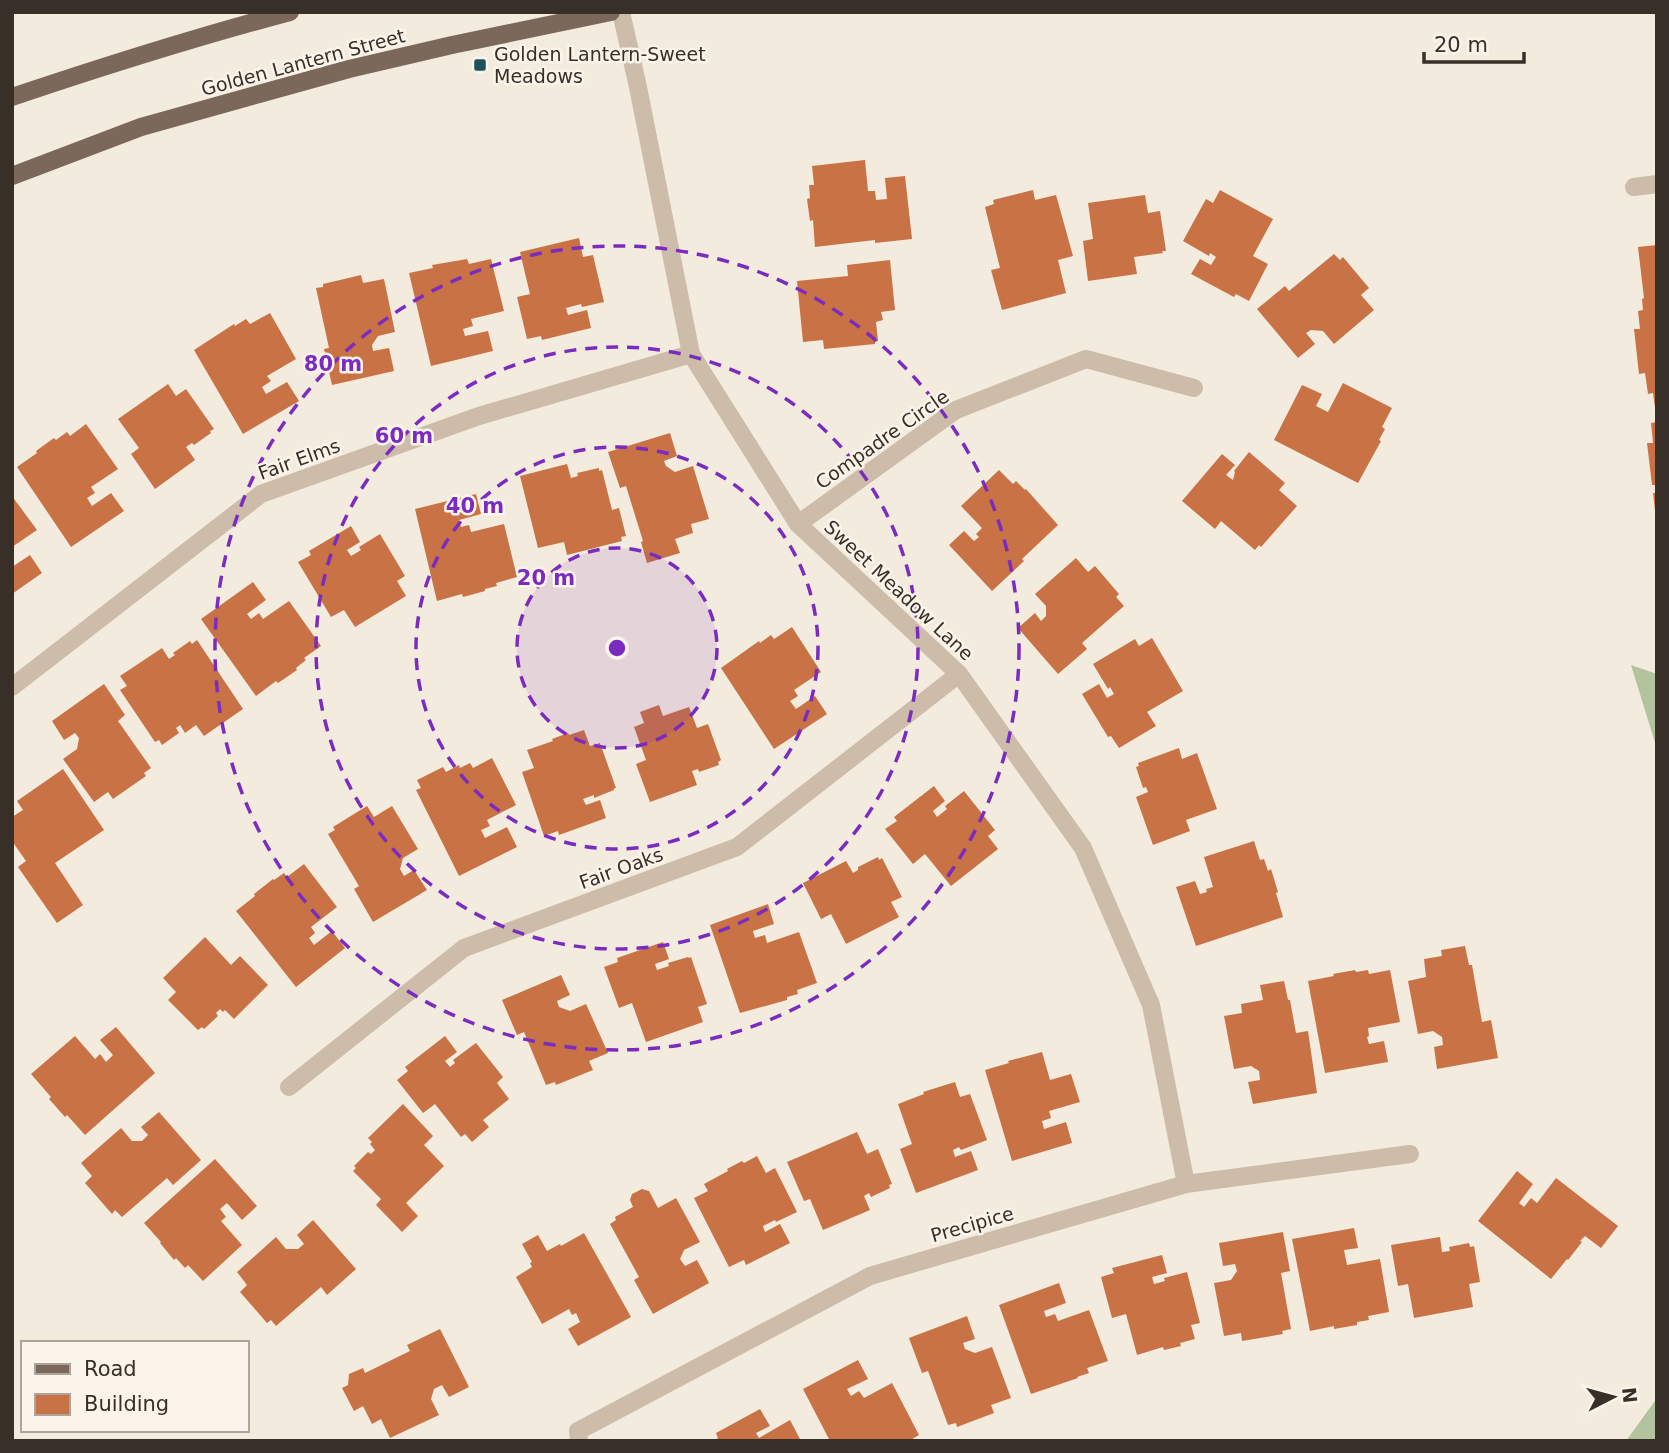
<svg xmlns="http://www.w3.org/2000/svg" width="1669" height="1453" viewBox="0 0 1669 1453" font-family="'DejaVu Sans',sans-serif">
  <rect width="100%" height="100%" fill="#f3ebdd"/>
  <g fill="#b2c39d">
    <polygon points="1631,665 1657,674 1657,749"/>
    <polygon points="1657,1398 1657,1441 1626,1441"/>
  </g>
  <g fill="#c87246">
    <polygon points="865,160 868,191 875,191 876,200 887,199 885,178 905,176 912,239 875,243 875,240 815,247 813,220 810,221 807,199 810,198 809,185 814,185 812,166"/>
    <polygon points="1033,190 1035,200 1056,195 1073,256 1058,260 1066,293 1002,310 991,270 1000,268 985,207 994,204 993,200"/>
    <polygon points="1220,190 1273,219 1253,256 1268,264 1249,301 1236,294 1234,297 1191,274 1200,259 1211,265 1216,257 1210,253 1209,256 1183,241 1206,199 1213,203"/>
    <polygon points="1145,195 1148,213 1160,211 1166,251 1162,251 1163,253 1134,257 1137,274 1088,281 1083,241 1093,239 1088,203"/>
    <polygon points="579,238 583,257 593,255 604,302 582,307 581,304 566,308 568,315 587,310 591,328 542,340 541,336 527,339 517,297 530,294 520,252"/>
    <polygon points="1657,245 1657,408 1655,408 1653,393 1648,394 1645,373 1639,374 1634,329 1640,329 1638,311 1643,310 1642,299 1644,298 1638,247"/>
    <polygon points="1334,254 1340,260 1343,257 1369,288 1361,295 1374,310 1334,344 1323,331 1311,330 1306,333 1315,344 1298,358 1257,309 1285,286 1289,291"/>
    <polygon points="467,259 469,264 491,259 504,311 471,319 473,326 463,329 465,336 488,331 493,351 431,366 409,273 433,268 432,265"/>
    <polygon points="890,260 895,310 881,312 883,320 876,322 878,341 875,342 875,344 824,349 823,340 803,342 797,281 848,276 847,265"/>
    <polygon points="361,275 363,283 384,279 395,332 378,336 372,345 373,351 389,348 394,371 332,385 324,349 329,348 316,288 323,287 323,284"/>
    <polygon points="270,313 296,359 267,376 271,381 262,387 266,394 287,382 299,401 243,434 194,350 234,324 235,326 246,319 250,324"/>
    <polygon points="1343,383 1392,408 1382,427 1385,429 1379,440 1381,441 1358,483 1274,440 1302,385 1322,394 1316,406 1328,412"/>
    <polygon points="168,384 176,396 186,389 214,429 210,431 211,433 194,445 192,443 186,447 195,460 155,489 131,454 139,448 118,419"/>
    <polygon points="1657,422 1657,485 1652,485 1647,443 1653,443 1651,423"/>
    <polygon points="86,424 118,469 91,487 95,493 87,498 92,506 111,493 124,511 71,547 17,467 37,453 36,451 54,438 56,440 67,432 70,436"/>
    <polygon points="670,433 677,456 664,461 666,466 675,472 693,466 709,519 691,524 693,533 675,539 680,553 647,563 641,542 643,541 626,486 620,488 608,452"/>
    <polygon points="1249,452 1285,483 1279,490 1297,506 1261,547 1259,545 1255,550 1221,521 1215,529 1182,501 1222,454 1235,465 1226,475 1233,480 1235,472 1234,471"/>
    <polygon points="567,464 571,478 578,476 577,473 599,468 599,471 602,470 612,510 619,508 626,536 621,537 622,541 567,555 564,542 538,548 520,476"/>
    <polygon points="999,470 1013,484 1016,481 1025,490 1026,489 1058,525 1022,559 1024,561 992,591 949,545 964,531 974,541 979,537 976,534 982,528 961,506"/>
    <polygon points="1653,493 1657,493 1657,510 1655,510"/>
    <polygon points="476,494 481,514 459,520 461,527 469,525 471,532 504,524 517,577 496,583 497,586 485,589 485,591 463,597 462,594 437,601 415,509"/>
    <polygon points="12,496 37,530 12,547"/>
    <polygon points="351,526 360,542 347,550 351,556 361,550 359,547 380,534 405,576 397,581 406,596 355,627 344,610 331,617 298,562 311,555 309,551"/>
    <polygon points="30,555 42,573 12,594 12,567"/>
    <polygon points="1076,558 1088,572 1095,566 1119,594 1116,597 1124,606 1082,643 1087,649 1058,674 1018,628 1035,613 1041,621 1046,616 1046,606 1035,594"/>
    <polygon points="253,582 266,600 247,614 251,619 259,613 263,619 289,601 321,646 304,658 306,660 296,668 297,670 278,683 276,681 256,696 201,619"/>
    <polygon points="792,627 821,672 794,690 798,696 790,701 796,709 815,696 827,714 774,749 721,668 759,641 760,643 771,635 774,639"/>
    <polygon points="1152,638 1183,691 1147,712 1156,726 1119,748 1111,736 1108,737 1082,694 1099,684 1107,698 1114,694 1110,687 1108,689 1093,664 1135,639 1139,646"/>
    <polygon points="197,640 243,709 204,736 196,725 185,733 180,725 176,728 179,733 162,745 159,740 155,742 120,690 127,686 120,676 162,648 169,659 175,655 173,653 190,641 192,644"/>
    <polygon points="104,684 125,715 118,721 151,768 144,773 146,776 113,799 108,792 94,802 63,759 77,749 79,738 75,733 64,740 52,721"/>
    <polygon points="659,705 663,716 689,707 697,728 708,724 721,760 718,762 719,765 699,772 698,769 692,771 697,785 650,802 636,764 646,760 634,727 644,723 640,712"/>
    <polygon points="584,730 590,746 600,743 616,788 614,788 614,790 594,798 594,795 583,799 586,805 600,800 606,818 559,835 558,831 544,836 522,772 534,768 527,750 553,741 552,739 568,733 569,735"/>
    <polygon points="1179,748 1182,759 1197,753 1217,809 1186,820 1190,831 1153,845 1136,797 1148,792 1146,787 1143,788 1136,767 1139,766 1138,763"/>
    <polygon points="492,758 516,805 487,820 490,826 481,830 485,838 507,827 517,847 459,876 416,790 421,788 417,780 443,767 446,772 459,765 460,768 470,763 473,768"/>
    <polygon points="63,769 104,830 55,863 83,905 57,923 18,867 26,861 12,841 12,817 23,810 17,801"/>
    <polygon points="934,786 945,801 933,811 937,817 947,809 945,806 964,791 995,830 988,836 998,849 951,886 925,854 913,864 885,829 897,821 894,817"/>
    <polygon points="367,806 374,817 392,806 418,849 403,858 400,869 404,876 414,870 427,890 373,922 354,889 359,886 328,834 335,830 333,827"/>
    <polygon points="1254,841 1260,860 1264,859 1268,871 1271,869 1278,892 1276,893 1283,917 1196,946 1176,887 1195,881 1200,894 1207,892 1206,889 1213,887 1204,857"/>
    <polygon points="878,857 879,860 882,858 902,897 891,902 899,917 846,944 831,914 821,919 803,883 846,861 853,873 858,870 858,867"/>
    <polygon points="304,864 337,907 311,927 315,933 309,938 314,945 332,931 345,948 296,987 236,911 255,896 254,894 273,879 274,880 284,873 287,877"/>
    <polygon points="768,904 774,924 753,931 755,938 765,935 767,943 799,932 817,983 797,990 798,994 787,997 787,1000 740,1013 710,925"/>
    <polygon points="205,937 231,965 240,956 268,985 234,1019 225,1010 223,1012 220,1009 216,1013 218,1016 204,1029 202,1027 198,1030 168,1000 176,992 163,978"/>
    <polygon points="663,942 669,959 655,964 657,970 669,966 668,963 688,957 689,958 691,957 707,1004 698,1007 703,1022 646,1042 632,1003 619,1008 604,967 618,962 617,958"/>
    <polygon points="1465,946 1469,965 1472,965 1482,1022 1491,1020 1498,1058 1437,1069 1434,1047 1443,1045 1442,1037 1433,1031 1418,1034 1408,981 1426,977 1424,959 1442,956 1441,950"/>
    <polygon points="1355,970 1356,972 1368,970 1369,974 1390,970 1400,1022 1368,1028 1369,1036 1367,1037 1369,1044 1384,1041 1388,1062 1325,1073 1308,981 1334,976 1333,974"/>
    <polygon points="561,975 570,995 557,1001 559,1007 570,1011 586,1004 608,1053 589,1061 593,1070 556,1085 555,1082 546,1085 524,1032 517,1035 502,1000"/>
    <polygon points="1284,981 1288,1000 1290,1000 1296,1033 1308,1031 1317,1093 1253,1104 1248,1082 1260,1080 1259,1071 1251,1066 1234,1069 1224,1016 1242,1013 1241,1004 1263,1000 1260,985"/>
    <polygon points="116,1027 155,1073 85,1135 67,1115 65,1117 49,1099 51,1097 31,1074 75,1036 95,1059 100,1054 106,1062 113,1055 100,1040"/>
    <polygon points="445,1036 457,1052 445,1061 450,1067 455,1063 453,1060 476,1043 503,1077 497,1083 509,1099 483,1120 489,1127 472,1142 465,1134 461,1137 435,1104 423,1113 397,1080 408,1071 405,1067"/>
    <polygon points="1042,1052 1050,1080 1071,1074 1080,1102 1049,1111 1051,1118 1042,1121 1044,1129 1066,1122 1072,1143 1012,1161 985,1070 1009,1063 1008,1061"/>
    <polygon points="955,1082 960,1097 970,1094 987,1140 961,1150 959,1147 953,1150 955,1157 971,1151 978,1170 916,1193 900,1149 912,1144 898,1104 924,1094 923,1092"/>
    <polygon points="403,1104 433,1136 424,1145 444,1166 406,1203 418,1216 402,1232 376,1205 381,1199 353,1171 356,1168 354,1166 368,1152 371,1154 375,1150 370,1144 372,1142 368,1138"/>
    <polygon points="159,1112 201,1160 173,1185 167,1178 122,1217 115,1210 112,1214 85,1183 92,1176 81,1163 121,1128 132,1141 142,1141 148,1135 141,1127"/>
    <polygon points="857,1132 867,1154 878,1149 892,1184 889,1185 890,1188 871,1197 869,1193 864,1196 870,1210 823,1230 810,1199 804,1201 787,1162"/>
    <polygon points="757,1156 766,1173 775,1168 797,1212 776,1222 775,1220 763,1226 765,1232 780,1224 790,1243 746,1265 744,1260 729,1267 694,1198 708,1191 704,1184 728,1171 727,1169 742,1161 744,1163"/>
    <polygon points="215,1159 257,1206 242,1220 227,1203 220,1209 226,1217 221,1221 242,1245 203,1281 188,1265 185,1268 176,1258 174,1260 160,1243 161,1242 144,1223"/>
    <polygon points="1517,1171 1533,1184 1519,1203 1524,1207 1531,1198 1537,1203 1556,1178 1618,1226 1601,1248 1585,1236 1580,1241 1582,1242 1568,1260 1567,1259 1551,1279 1478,1221"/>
    <polygon points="642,1189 649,1191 658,1208 676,1198 700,1242 684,1250 680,1259 685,1266 697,1260 709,1283 653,1314 634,1280 639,1277 610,1224 616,1220 615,1217 633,1207 630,1200 632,1194"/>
    <polygon points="313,1220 356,1269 327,1295 321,1287 276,1326 271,1320 267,1323 240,1292 247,1285 237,1272 276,1237 286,1249 298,1249 304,1244 297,1235"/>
    <polygon points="1354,1228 1358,1248 1344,1250 1347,1265 1380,1259 1389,1312 1368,1316 1369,1320 1357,1322 1357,1325 1334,1329 1334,1326 1310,1331 1292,1239"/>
    <polygon points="1283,1232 1290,1271 1281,1273 1291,1329 1282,1331 1283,1334 1242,1341 1241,1333 1224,1336 1214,1283 1231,1280 1237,1271 1235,1264 1223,1266 1219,1243"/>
    <polygon points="584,1233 631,1317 578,1346 568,1329 580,1322 576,1313 572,1315 569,1309 542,1324 516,1277 532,1267 530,1263 532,1262 522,1244 538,1235 547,1251 560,1244 561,1246"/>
    <polygon points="1440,1237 1442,1252 1450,1251 1449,1247 1469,1243 1470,1247 1474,1246 1480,1282 1469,1284 1473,1307 1414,1318 1408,1284 1398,1286 1391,1245"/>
    <polygon points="1162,1255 1167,1273 1152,1277 1154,1284 1165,1281 1164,1278 1187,1272 1200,1323 1191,1325 1195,1339 1180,1343 1181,1346 1164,1350 1163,1347 1137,1355 1126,1314 1112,1318 1101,1277 1114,1273 1112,1268"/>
    <polygon points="1059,1283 1066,1303 1044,1311 1046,1317 1055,1314 1058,1321 1089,1310 1108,1361 1087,1368 1089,1373 1077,1377 1078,1378 1031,1394 999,1305"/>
    <polygon points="967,1316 975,1339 963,1343 965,1349 975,1353 992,1347 1011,1398 991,1405 994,1413 957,1427 956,1423 948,1425 928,1371 922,1373 909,1338"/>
    <polygon points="440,1329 469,1387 449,1397 442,1385 434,1389 431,1399 439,1415 390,1438 381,1419 372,1424 363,1406 354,1411 342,1388 348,1385 349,1374 363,1368 365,1373 410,1351 407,1345"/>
    <polygon points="858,1360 868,1379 847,1389 851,1396 859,1391 864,1398 892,1383 919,1435 909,1441 830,1441 803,1389"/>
    <polygon points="760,1409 770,1426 756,1433 759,1438 790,1420 801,1441 713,1441 718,1438 716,1433"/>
  </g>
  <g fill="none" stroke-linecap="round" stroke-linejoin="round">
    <g stroke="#ccbca9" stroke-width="18">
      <polyline points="621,12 638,87 691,354 798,524 959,674 1083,848 1151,1005 1186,1184"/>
      <polyline points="1634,187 1657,184"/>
      <polyline points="798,524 956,410 1086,359 1194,388"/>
      <polyline points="12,687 261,494 479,416 691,354"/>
      <polyline points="289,1087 464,948 737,847 959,674"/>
      <polyline points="579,1441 578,1431 870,1276 1186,1184 1410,1154"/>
    </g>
    <g stroke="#7b685a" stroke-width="18">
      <path d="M12,97C104,66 196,37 290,12"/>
      <polyline points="12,176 141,127 259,94 349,69 452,45 611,12"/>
    </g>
  </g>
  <circle cx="617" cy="648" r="100" fill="#7b2cbf" fill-opacity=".12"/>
  <g fill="none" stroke="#7b2cbf" stroke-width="3.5" stroke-dasharray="12 9">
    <circle cx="617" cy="648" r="100"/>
    <circle cx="617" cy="648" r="201"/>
    <circle cx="617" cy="648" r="301"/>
    <circle cx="617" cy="648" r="402"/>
  </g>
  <rect fill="#1d515b" stroke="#faf4ea" stroke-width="2.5" x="473" y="58" width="14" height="14" rx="3.5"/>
  <g text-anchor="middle" stroke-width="5" stroke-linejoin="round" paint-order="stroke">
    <g font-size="19" fill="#392f29" stroke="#faf4ea" text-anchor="start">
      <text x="494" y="61">Golden Lantern-Sweet<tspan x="494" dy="22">Meadows</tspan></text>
    </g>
    <g font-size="19" fill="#392f29" stroke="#faf4ea">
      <text transform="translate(303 62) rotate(-15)" y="7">Golden Lantern Street</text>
      <text transform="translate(882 439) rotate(-35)" y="7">Compadre Circle</text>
      <text transform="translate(299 459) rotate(-20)" y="7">Fair Elms</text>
      <text transform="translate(899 590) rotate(43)" y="7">Sweet Meadow Lane</text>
      <text transform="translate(621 868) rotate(-20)" y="7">Fair Oaks</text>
      <text transform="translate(972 1224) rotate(-16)" y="7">Precipice</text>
    </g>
  </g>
  <circle cx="617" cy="648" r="10" fill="#7b2cbf" stroke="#faf4ea" stroke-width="3.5"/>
  <g font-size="21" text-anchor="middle" font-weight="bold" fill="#7b2cbf" stroke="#faf4ea" stroke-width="5" stroke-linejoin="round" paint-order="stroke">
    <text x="333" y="371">80 m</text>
    <text x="404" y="443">60 m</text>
    <text x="475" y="513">40 m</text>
    <text x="546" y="585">20 m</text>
  </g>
  <rect width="1669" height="1453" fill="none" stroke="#392f29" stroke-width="28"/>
  <rect x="21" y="1341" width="228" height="91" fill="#faf4ea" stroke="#ada59d" stroke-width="2"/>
  <rect x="35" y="1364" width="35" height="10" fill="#7b685a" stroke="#ada59d" stroke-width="2"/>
  <text x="84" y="1376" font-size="21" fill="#392f29">Road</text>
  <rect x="35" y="1394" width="35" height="21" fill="#c87246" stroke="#ada59d" stroke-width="2"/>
  <text x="84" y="1411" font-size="21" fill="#392f29">Building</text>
  <g transform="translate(1613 1397) rotate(84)" stroke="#faf4ea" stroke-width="5" paint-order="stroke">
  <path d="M0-5L12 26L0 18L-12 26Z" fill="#392f29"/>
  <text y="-10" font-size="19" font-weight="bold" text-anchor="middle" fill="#392f29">N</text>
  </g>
  <path d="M1424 52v10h100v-10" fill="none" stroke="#392f29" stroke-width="3.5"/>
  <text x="1434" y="52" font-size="21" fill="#392f29" stroke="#faf4ea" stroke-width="5" paint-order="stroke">20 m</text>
</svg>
